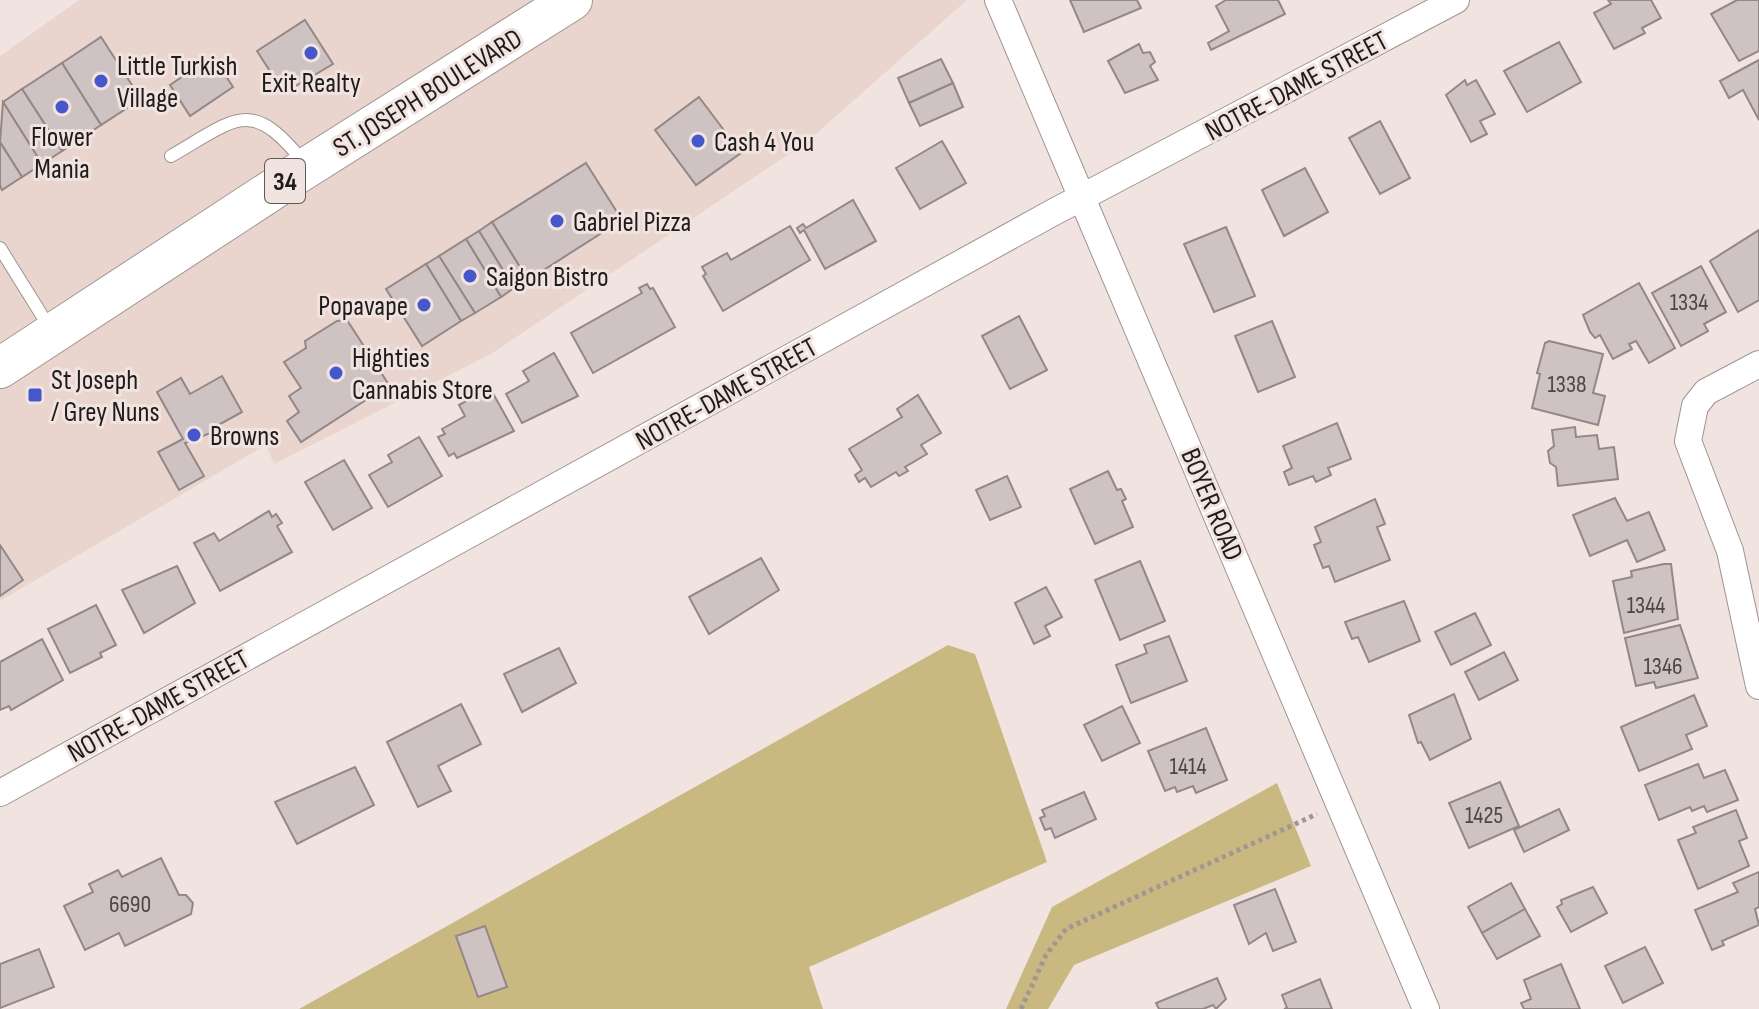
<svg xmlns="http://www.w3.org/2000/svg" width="1759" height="1009" viewBox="0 0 1759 1009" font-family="'Sofia Sans Condensed',sans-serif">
  <rect width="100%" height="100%" fill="#f1e4e0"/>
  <polygon fill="#e9d5ce" points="79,0 967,0 807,142 491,354 274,464 266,445 0,601 0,56"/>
  <g fill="#cab881">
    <polygon points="948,645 975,654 1047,862 809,967 823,1009 299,1009"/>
    <polygon points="1277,783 1311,866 1074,965 1048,1009 1006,1009 1052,907"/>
  </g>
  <g fill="#cfc2c2" stroke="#938787" stroke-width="2">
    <polygon points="1070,0 1137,0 1141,8 1084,32"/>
    <polygon points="1226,0 1278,0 1285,14 1211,50 1208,43 1229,31 1216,6"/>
    <polygon points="1608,0 1651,0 1661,18 1642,28 1645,33 1614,49 1594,13 1611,4"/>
    <polygon points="1737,0 1759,0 1759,51 1739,61 1711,14"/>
    <polygon points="305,20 333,64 284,93 257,51"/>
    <polygon points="101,37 141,99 101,125 62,63"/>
    <polygon points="1559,42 1581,82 1527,112 1504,71"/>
    <polygon points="1139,44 1143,53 1150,52 1155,62 1150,66 1158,80 1125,93 1108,61"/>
    <polygon points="213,56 233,87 190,116 170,85"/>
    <polygon points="941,59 953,83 909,103 898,78"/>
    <polygon points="1759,60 1759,120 1743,90 1729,98 1720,81"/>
    <polygon points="62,63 101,125 62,151 22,89"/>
    <polygon points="1465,80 1467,85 1476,80 1495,114 1480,121 1487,134 1471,142 1446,95"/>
    <polygon points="953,83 963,107 920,126 909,103"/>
    <polygon points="22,89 62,151 42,164 3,102"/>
    <polygon points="699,97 741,153 696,185 655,130"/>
    <polygon points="3,102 42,164 22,177 0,142"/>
    <polygon points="1380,121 1410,178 1380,194 1349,138"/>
    <polygon points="942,141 966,183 920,209 896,168"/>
    <polygon points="0,142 22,177 2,190 0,186"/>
    <polygon points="586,163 622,220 528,280 492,222"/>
    <polygon points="1305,168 1328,212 1284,236 1262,190"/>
    <polygon points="853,200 876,241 825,269 804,230 800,233 797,228 803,224 806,228"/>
    <polygon points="492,222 528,280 514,288 479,231"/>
    <polygon points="790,226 810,260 723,311 703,276 706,274 702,267 727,253 731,260"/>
    <polygon points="1226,227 1255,296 1214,312 1184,244"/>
    <polygon points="1759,230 1759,300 1738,312 1710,261"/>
    <polygon points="479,231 514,288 501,297 466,239"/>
    <polygon points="466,239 501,297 475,313 439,256"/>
    <polygon points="439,256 475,313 461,321 426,264"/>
    <polygon points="426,264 461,321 422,346 386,289"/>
    <polygon points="1701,266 1726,312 1704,324 1708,331 1681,346 1652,293"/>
    <polygon points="1639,283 1675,348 1649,363 1636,341 1629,344 1632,349 1613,359 1600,335 1595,338 1590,332 1583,315"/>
    <polygon points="647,284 650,289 653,288 675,327 593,373 571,333 642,293 639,288"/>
    <polygon points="1019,316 1047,370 1010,389 982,336"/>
    <polygon points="347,320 389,385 301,442 287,421 299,412 289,396 301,388 284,362 306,348 305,341 337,321"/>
    <polygon points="1272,321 1295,377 1258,392 1235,336"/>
    <polygon points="1549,341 1603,354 1593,393 1605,396 1598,425 1532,408 1540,374 1537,373 1545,343"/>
    <polygon points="554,353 578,396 522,423 506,394 529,381 523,371"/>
    <polygon points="222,376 242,412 211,429 213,432 185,443 204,476 179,490 158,452 183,439 157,392 181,378 190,394"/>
    <polygon points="490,388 514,431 457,458 454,453 449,456 438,437 445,434 442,429 465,416 459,405"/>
    <polygon points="918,395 941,433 921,445 927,454 905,467 908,471 899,476 896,472 871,487 865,478 859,482 855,475 862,470 849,449 902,417 897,409"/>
    <polygon points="1337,423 1351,459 1328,468 1331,475 1316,482 1313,476 1289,485 1284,472 1292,468 1283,446"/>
    <polygon points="1575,427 1576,437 1597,435 1599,449 1614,447 1618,479 1558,486 1556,467 1550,463 1548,451 1554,446 1552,430"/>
    <polygon points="419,437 442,476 388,507 369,475 392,462 388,455"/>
    <polygon points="344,460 372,508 333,530 305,482"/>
    <polygon points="1108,471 1117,490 1121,489 1126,499 1122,501 1133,527 1095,544 1070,489"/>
    <polygon points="1007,476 1021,507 990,520 976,490"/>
    <polygon points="1615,498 1627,521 1649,512 1665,550 1637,562 1627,540 1590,556 1573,515"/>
    <polygon points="1375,499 1385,524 1377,527 1390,560 1335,582 1329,566 1323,568 1314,545 1321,542 1315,527"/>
    <polygon points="269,511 272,517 276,514 282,523 277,526 292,552 220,591 194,543 214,533 219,541"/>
    <polygon points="0,545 23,580 0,596"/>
    <polygon points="761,558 779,590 709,634 689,597"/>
    <polygon points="1140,561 1165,621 1120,640 1095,580"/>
    <polygon points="1664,564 1671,564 1678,619 1624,633 1613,581 1632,577 1631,571"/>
    <polygon points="177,566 195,603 144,633 122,590"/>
    <polygon points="1046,587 1062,617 1045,626 1050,636 1034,644 1015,603"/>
    <polygon points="1404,601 1420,641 1369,662 1358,637 1352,639 1345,622"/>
    <polygon points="96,605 116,645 100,653 102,657 70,673 48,629"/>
    <polygon points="1475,613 1491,645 1451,665 1435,632"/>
    <polygon points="1680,625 1698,678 1656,688 1654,682 1636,686 1625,638"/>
    <polygon points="1169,636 1187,681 1131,703 1116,665 1147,653 1144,645"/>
    <polygon points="42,639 63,680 11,710 9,706 0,710 0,662"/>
    <polygon points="559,648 576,683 522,712 504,674"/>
    <polygon points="1504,652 1518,680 1479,700 1465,672"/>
    <polygon points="1454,694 1471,739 1430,760 1421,742 1418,743 1409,715"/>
    <polygon points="1694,695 1707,726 1686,735 1692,749 1639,771 1621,727"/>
    <polygon points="461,704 481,744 438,766 451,791 418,807 387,742"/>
    <polygon points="1122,706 1140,743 1102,761 1084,725"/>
    <polygon points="1206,728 1227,780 1196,793 1193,786 1177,792 1175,787 1165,791 1148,751"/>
    <polygon points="1698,764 1704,778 1725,770 1738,800 1707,812 1704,806 1692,811 1690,807 1659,820 1645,785"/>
    <polygon points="355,767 374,805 297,844 275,802"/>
    <polygon points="1500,782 1519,826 1469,848 1449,803"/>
    <polygon points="1084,792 1096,819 1055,838 1051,828 1045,830 1040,818 1045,816 1042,810"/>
    <polygon points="1559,809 1569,830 1524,852 1514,830"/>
    <polygon points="1736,810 1747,838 1739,841 1749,866 1698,889 1678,840 1696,833 1693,827"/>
    <polygon points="161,858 179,895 186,895 193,903 191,914 125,946 119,933 85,950 64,906 93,892 89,884 118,870 122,877"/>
    <polygon points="1759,872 1759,907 1755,909 1759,925 1722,941 1724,945 1712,950 1695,910 1738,892 1733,883"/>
    <polygon points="1511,883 1525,909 1482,933 1468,907"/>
    <polygon points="1593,887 1607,913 1571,932 1557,907 1562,904 1561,900"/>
    <polygon points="1275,889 1296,942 1273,951 1266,933 1249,944 1234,905"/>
    <polygon points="1525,909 1540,936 1497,959 1482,933"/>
    <polygon points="485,926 507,987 478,997 456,936"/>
    <polygon points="1645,947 1663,983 1623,1003 1605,966"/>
    <polygon points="39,949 54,987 0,1008 0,964"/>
    <polygon points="1561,964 1580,1009 1524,1009 1521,1003 1531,999 1524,980"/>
    <polygon points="1217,978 1226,999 1216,1009 1213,1005 1203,1009 1159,1009 1156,1003"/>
    <polygon points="1320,979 1332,1009 1284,1009 1287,1008 1282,995"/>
  </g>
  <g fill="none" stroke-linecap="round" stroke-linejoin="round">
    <g stroke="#9f9490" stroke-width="14">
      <g id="service">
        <path d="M171,156C237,118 251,96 305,164"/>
        <polyline points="0,248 51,330"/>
      </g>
    </g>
    <g stroke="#9f9490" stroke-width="28">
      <g id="minor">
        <polyline points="998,0 1426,1009"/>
        <polyline points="1759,364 1706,392 1695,406 1688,441 1730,551 1759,686"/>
        <polyline points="0,793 1052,213 1456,0"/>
      </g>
    </g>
    <g stroke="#9f9490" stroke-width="42">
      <polyline id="primary" points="0,368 298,173 572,0"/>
    </g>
    <polyline stroke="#a09693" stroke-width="5" stroke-dasharray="4 4" stroke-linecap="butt" points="1021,1009 1046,955 1066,929 1317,814"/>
    <use href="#service" stroke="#fff" stroke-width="12"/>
    <use href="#minor" stroke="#fff" stroke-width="26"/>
    <use href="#primary" stroke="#fff" stroke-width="40"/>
  </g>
  <g fill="#4656cb" stroke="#f1e4e0" stroke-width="3">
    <circle cx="311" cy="53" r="8"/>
    <circle cx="101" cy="81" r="8"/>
    <circle cx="62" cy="107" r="8"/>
    <circle cx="698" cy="141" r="8"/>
    <circle cx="557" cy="221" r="8"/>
    <circle cx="470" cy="276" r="8"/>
    <circle cx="424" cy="305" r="8"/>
    <circle cx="336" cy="373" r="8"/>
    <rect x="27" y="387" width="16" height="16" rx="4"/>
    <circle cx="194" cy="435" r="8"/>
  </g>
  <g text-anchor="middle" stroke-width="6" stroke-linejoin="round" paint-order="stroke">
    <g font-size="24" fill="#4c4644">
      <text x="1689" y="310">1334</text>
      <text x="1567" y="392">1338</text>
      <text x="1646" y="613">1344</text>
      <text x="1663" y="674">1346</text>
      <text x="1188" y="774">1414</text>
      <text x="1484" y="823">1425</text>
      <text x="130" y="912">6690</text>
    </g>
    <rect fill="#f1e4e0" stroke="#5f5855" stroke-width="2" x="265" y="159" width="40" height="44" rx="6"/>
    <g font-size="26" font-weight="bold" fill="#201c1a">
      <text x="285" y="190">34</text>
    </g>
    <g font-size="28" fill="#201c1a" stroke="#f1e4e0" text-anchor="start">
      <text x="117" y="75">Little Turkish<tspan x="117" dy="32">Village</tspan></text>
      <text x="311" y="92" text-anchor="middle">Exit Realty</text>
      <text x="62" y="146" text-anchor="middle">Flower<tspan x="62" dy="32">Mania</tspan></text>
      <text x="714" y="151">Cash 4 You</text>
      <text x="573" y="231">Gabriel Pizza</text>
      <text x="486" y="286">Saigon Bistro</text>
      <text x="408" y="315" text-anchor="end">Popavape</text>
      <text x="352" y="367">Highties<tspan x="352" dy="32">Cannabis Store</tspan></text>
      <text x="51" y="389">St Joseph<tspan x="51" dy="32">/ Grey Nuns</tspan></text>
      <text x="210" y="445">Browns</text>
    </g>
    <g font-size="28" fill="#201c1a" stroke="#f1e4e0">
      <text transform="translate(1296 85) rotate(-28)" y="10">NOTRE-DAME STREET</text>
      <text transform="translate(427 92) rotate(-32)" y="10">ST. JOSEPH BOULEVARD</text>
      <text transform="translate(726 393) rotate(-29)" y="10">NOTRE-DAME STREET</text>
      <text transform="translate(1213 504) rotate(67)" y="10">BOYER ROAD</text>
      <text transform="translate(158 705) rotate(-29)" y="10">NOTRE-DAME STREET</text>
    </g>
  </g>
</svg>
